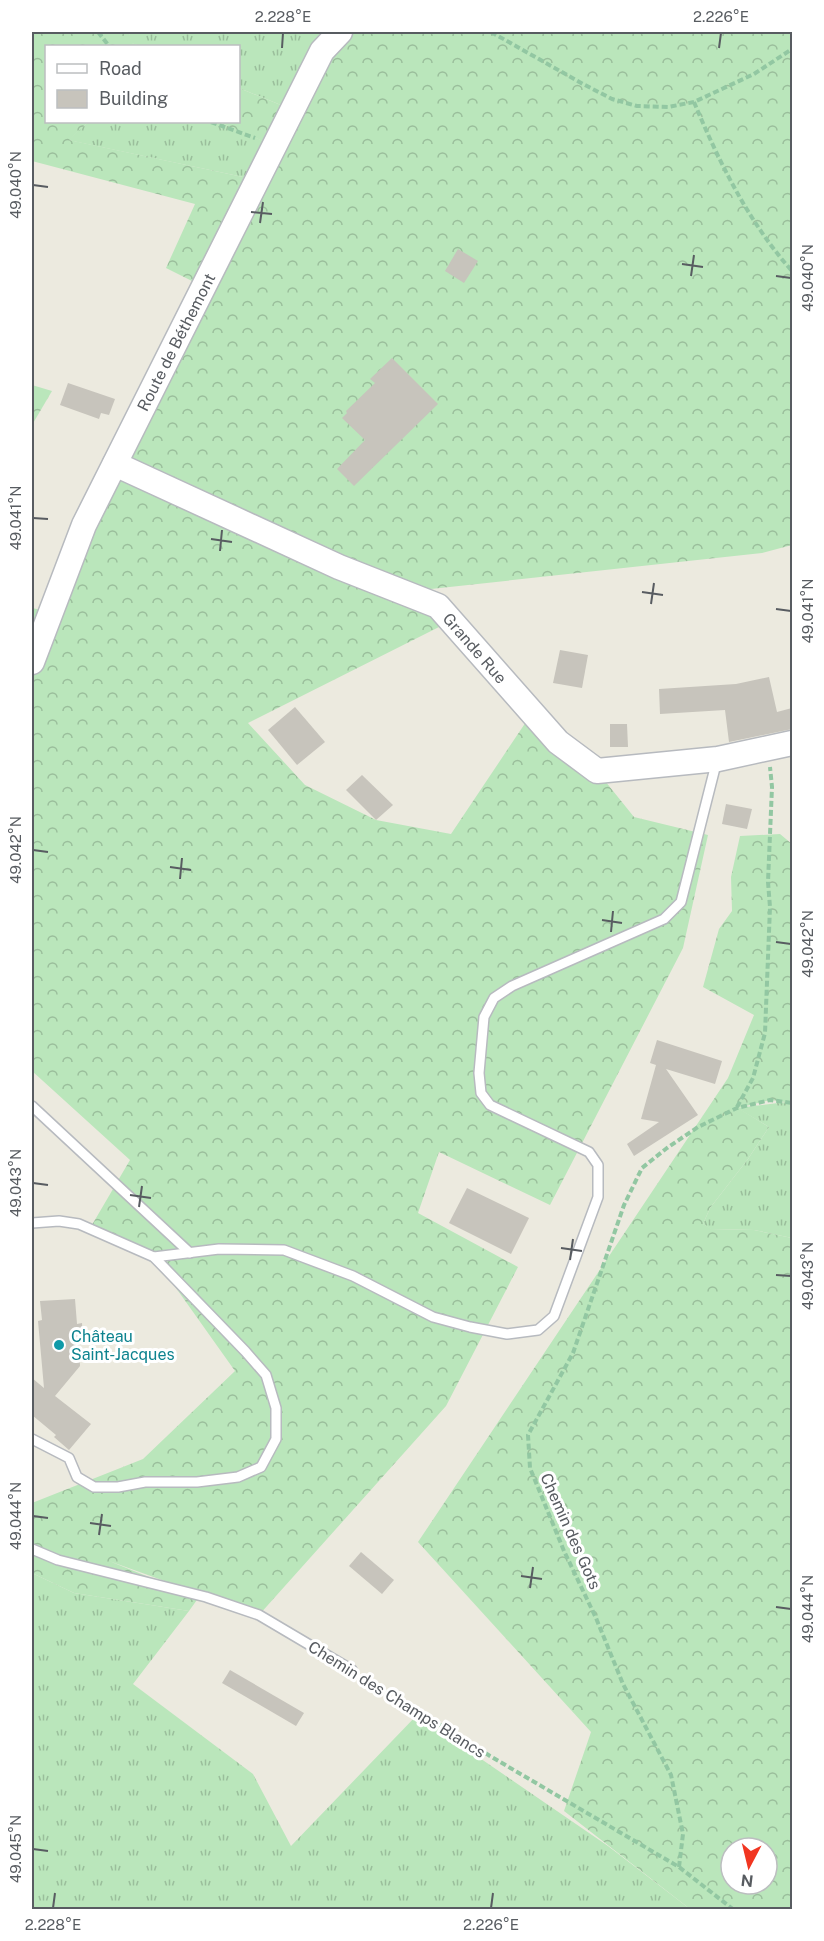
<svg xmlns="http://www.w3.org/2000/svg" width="824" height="1941" viewBox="0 0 824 1941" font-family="'Public Sans',sans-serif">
  <defs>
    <pattern id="grass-tufts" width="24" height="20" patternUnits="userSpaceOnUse" patternTransform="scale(1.5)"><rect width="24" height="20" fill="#bae6bb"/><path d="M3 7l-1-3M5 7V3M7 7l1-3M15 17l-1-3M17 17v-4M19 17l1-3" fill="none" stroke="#9abe9b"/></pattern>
    <pattern id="forest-crowns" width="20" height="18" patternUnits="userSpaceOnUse" patternTransform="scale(1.5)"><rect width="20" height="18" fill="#bae6bb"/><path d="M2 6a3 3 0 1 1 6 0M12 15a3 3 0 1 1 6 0" fill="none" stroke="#9abe9b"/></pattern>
  </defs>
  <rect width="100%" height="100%" fill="#eceadf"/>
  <g fill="url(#grass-tufts)">
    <polygon points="129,32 340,32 293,110 239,88 238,46 140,46 131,43"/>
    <polygon points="88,122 219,122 275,146 257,180 68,140"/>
    <polygon points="786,1102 792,1103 792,1238 754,1230 711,1229 703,1224 710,1208 748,1159 769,1127 737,1108"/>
    <polygon points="32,1573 74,1593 189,1611 133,1684 253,1774 291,1846 417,1715 608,1846 690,1909 32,1909"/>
  </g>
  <g fill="url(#forest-crowns)" fill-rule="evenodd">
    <polygon points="32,32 129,32 132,43 140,46 46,46 46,122 88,122 69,140 257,180 274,146 219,122 238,122 239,88 293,110 341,32 792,32 792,545 762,553 403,592 451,621 248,723 305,785 376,820 451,834 532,713 597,771 634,817 708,835 683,948 550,1205 439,1152 418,1213 518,1267 446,1406 259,1615 109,1561 199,1597 189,1611 74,1593 32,1573 32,1503 143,1459 235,1371 154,1257 89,1230 130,1160 32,1071 32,608 50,612 204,287 166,268 195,204 32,161"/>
    <polygon points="32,385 52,391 32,425"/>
    <path d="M780,834L792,844V1103L770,1100L738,1108L769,1127L748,1159L710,1208L703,1224L712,1229L754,1230L792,1238V1909H690L564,1811L591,1732L418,1542L728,1078L754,1015L703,987L719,929L732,911L731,877L740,836ZM731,1848H767V1884H731Z"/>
  </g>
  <g fill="#c7c4bc">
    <polygon points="458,249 478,261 464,283 445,271"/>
    <polygon points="392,358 438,404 354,486 337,469 365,440 342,418 347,413 346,411 375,383 370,379"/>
    <polygon points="68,383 115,399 109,415 101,413 99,419 60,405"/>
    <polygon points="560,650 588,655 582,688 553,683"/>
    <polygon points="769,677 777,712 792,708 792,729 729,742 725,710 660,714 659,689 736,684"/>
    <polygon points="295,707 325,742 297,765 268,730"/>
    <polygon points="610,724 627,724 628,747 610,747"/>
    <polygon points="362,775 393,805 376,820 346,790"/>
    <polygon points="726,804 752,809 747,829 722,824"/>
    <polygon points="657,1040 722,1061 715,1084 666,1069 698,1115 634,1156 627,1144 659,1122 641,1119 656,1065 650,1063"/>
    <polygon points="467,1188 529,1218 511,1254 449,1223"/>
    <polygon points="75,1299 77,1324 82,1323 83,1341 79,1341 80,1366 55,1396 91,1424 69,1450 54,1437 56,1435 32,1415 32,1378 44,1388 38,1321 42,1320 40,1301"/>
    <polygon points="361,1552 394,1580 382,1594 349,1566"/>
    <polygon points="230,1670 304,1713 296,1726 222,1683"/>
  </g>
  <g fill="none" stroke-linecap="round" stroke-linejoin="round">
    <g stroke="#b7babf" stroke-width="12">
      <g id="service">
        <polyline points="32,1106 190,1253"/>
        <polyline points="32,1223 59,1221 79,1224 154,1257 245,1351 266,1375 276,1408 276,1439 261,1467 238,1477 197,1482 145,1482 118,1487 94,1487 77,1477 69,1458 32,1439"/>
        <polyline points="154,1257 219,1249 284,1250 353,1276 433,1317 470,1327 507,1334 538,1330 554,1316 598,1197 598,1165 589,1152 490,1105 481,1093 479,1073 484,1017 494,998 512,986 664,919 681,902 717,760"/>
        <polyline points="32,1549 58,1560 206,1597 259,1615 352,1670"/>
      </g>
    </g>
    <g stroke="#b7babf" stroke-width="27">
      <g id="tertiary">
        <polyline points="115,464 339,567 438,606 558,742 597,771 718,759 792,743"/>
        <polyline points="32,662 84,525 322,51 340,32"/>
      </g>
    </g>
    <g stroke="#92c7a2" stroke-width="4" stroke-dasharray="6 3" stroke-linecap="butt">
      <polyline points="98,32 109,46"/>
      <polyline points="491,32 583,84 612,99 637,106 668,107 694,102 754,74 792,49"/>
      <path d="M694,102C719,162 749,223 792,271"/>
      <polyline points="211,122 255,138"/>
      <polyline points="737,1107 753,1078 765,1033 770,907 768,882 772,787 770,767"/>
      <polyline points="363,1677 490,1756 679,1867 734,1910"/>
      <polyline points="679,1867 683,1834 671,1775 623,1684 596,1618 564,1551 530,1468 528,1435 573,1353 624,1205 642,1168 667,1148 698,1127 737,1108 770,1100 792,1103"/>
    </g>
    <use href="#service" stroke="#fff" stroke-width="9"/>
    <use href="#tertiary" stroke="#fff" stroke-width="24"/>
  </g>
  <path fill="none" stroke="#585c61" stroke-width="2" d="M282,48L283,33M719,48L721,33M33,185L48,187M251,212L272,214M260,223L263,202M682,264L703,267M691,276L694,255M776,276L791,278M33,518L48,519M211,539L232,542M220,551L222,530M642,592L663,595M651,604L654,583M776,609L791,611M33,850L48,852M170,867L191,870M180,879L182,858M602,920L622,923M611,932L613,911M776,942L791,944M33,1183L48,1185M130,1195L151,1198M139,1207L142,1186M561,1248L582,1251M570,1260L573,1239M776,1275L791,1276M33,1516L48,1518M90,1523L111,1526M99,1535L102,1514M521,1576L542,1579M530,1588L533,1567M776,1607L791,1609M33,1849L48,1851M53,1908L55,1893M491,1908L493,1893"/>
  <circle fill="#0f9aa8" stroke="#fff" stroke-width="2" cx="59" cy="1345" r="6"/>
  <g text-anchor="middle" stroke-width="6" stroke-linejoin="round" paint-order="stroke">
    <g font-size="16" fill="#585c61" stroke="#fff">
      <text transform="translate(176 342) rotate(-63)" y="6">Route de Béthemont</text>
      <text transform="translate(475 648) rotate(49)" y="6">Grande Rue</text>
      <text transform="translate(571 1531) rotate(66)" y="6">Chemin des Gots</text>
      <text transform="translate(397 1699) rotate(32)" y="6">Chemin des Champs Blancs</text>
    </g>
    <g font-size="16" fill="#0d838f" stroke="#fff" text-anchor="start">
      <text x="71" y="1342">Château<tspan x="71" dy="18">Saint-Jacques</tspan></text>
    </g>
  </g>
  <rect width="824" height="1941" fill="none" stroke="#ffffff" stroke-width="66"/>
  <rect x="45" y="45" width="195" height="78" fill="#ffffff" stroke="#bcbec0" stroke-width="1.5"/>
  <rect x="57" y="64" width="30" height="9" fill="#ffffff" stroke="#bcbec0" stroke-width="1.5"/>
  <text x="99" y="75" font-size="18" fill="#585c61">Road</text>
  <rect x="57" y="90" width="30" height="18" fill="#c7c4bc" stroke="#bcbec0" stroke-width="1.5"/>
  <text x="99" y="105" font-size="18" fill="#585c61">Building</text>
  <g transform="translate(749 1866) rotate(187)"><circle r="28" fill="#ffffff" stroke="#bcbec0" stroke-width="1.5"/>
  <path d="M0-4.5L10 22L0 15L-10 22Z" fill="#f13621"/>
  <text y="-9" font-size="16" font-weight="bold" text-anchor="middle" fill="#585c61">N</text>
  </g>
  <rect x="33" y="33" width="758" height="1875" fill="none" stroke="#585c61" stroke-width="2"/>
  <g font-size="15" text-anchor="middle" fill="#585c61">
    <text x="283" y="22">2.228°E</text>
    <text x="721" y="22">2.226°E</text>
    <text transform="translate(16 185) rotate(-90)" y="5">49.040°N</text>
    <text transform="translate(808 278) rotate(-90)" y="5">49.040°N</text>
    <text transform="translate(16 518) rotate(-90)" y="5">49.041°N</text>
    <text transform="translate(808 611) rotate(-90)" y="5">49.041°N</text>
    <text transform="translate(16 850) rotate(-90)" y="5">49.042°N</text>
    <text transform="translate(808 944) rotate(-90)" y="5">49.042°N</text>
    <text transform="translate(16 1183) rotate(-90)" y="5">49.043°N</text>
    <text transform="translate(808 1276) rotate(-90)" y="5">49.043°N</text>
    <text transform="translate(16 1516) rotate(-90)" y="5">49.044°N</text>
    <text transform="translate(808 1609) rotate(-90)" y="5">49.044°N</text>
    <text transform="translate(16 1849) rotate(-90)" y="5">49.045°N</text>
    <text x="53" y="1930">2.228°E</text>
    <text x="491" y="1930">2.226°E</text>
  </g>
</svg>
